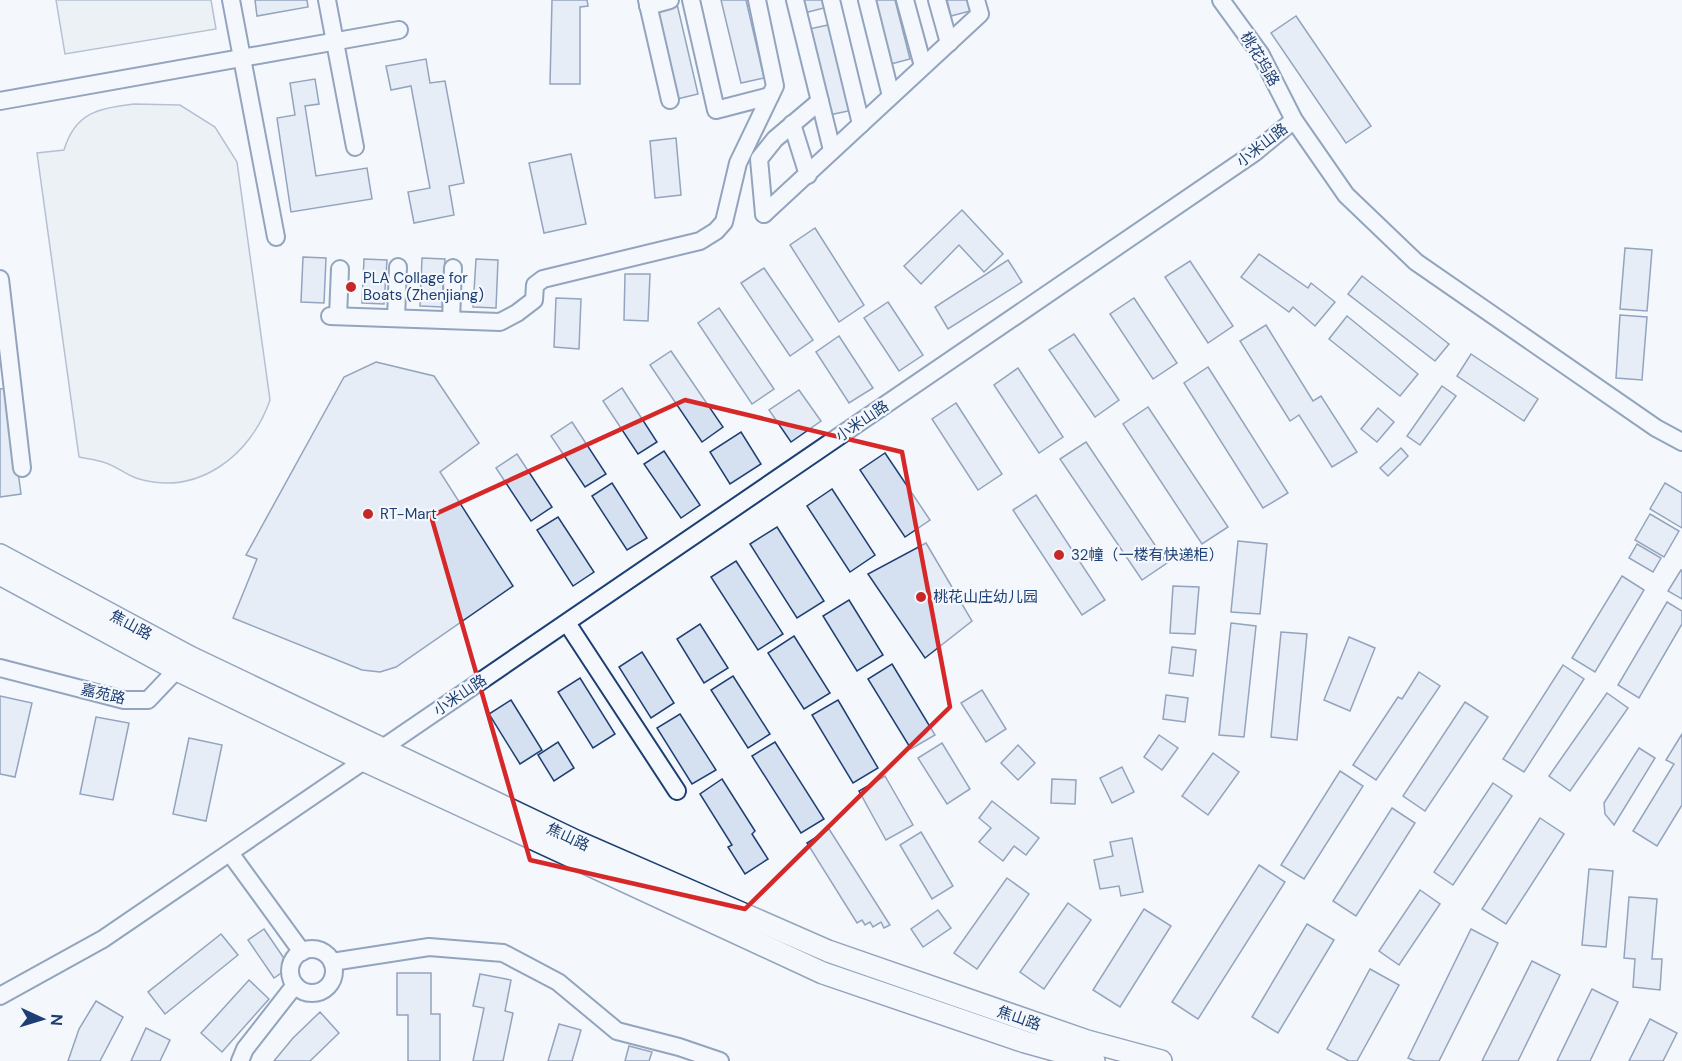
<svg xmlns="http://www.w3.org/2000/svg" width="1682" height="1061" viewBox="0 0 1682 1061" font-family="'DM Sans','Noto Sans SC',sans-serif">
  <rect width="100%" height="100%" fill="#f4f7fb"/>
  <g fill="#e3e9f0" stroke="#687fa3" stroke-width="1.5">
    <polygon points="56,0 211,0 216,29 65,54"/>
    <path d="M134,104L180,105L215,127L237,162L270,400C251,455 199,496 139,479C127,476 118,467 106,463C98,460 88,459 79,457L37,153L64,150C75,113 98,108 134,104Z"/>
  </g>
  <g fill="#d5e0f0" stroke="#1d3f73" stroke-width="1.5">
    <polygon points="255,0 307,0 308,7 257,16"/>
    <polygon points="552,0 587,0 588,6 580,7 580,84 550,84"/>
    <polygon points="721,0 746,0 764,78 741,83"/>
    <polygon points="801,0 827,0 828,7 804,13"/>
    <polygon points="872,0 895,0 910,59 887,65"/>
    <polygon points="947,0 967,0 970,11 951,16"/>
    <polygon points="677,4 698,94 677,99 656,9"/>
    <polygon points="1296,16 1371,126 1346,143 1271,33"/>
    <polygon points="833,24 853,110 829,115 809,29"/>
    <polygon points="426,59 430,83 445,81 464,183 449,186 454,215 414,223 408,192 430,188 411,86 391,90 386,66"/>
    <polygon points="315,79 319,104 305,106 316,176 367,168 372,199 291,212 277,118 295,115 290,83"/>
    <polygon points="676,138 681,195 655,198 650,141"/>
    <polygon points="571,154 586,224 544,233 529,163"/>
    <polygon points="962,210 1003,254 984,272 959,245 921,284 904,266"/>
    <polygon points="815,228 864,305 839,322 790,245"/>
    <polygon points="1625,248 1652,250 1647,311 1620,309"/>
    <polygon points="1259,254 1308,288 1311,283 1335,302 1315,326 1293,307 1289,312 1241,277"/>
    <polygon points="303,257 326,258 324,303 301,302"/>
    <polygon points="422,258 445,259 442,307 420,306"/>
    <polygon points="364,259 387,260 384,304 362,303"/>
    <polygon points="476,259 498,260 496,308 473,307"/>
    <polygon points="1008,260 1022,282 948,329 935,307"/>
    <polygon points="1190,261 1233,326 1208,343 1165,277"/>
    <polygon points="764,268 813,340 790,356 741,283"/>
    <polygon points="625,274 650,274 648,321 624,320"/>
    <polygon points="1362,276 1449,344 1435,361 1348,294"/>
    <polygon points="556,298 581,299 579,349 554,347"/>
    <polygon points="1134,298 1177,363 1153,379 1110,314"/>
    <polygon points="888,302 923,355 899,371 864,318"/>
    <polygon points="719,308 774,389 752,404 698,323"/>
    <polygon points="1620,315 1647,317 1642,380 1616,378"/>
    <polygon points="1347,316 1418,374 1400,396 1329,339"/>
    <polygon points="1266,325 1313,401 1321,396 1357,452 1332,467 1299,415 1290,421 1240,341"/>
    <polygon points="1074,334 1119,400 1095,417 1049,350"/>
    <polygon points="839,336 873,388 849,403 816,352"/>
    <polygon points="671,351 723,427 702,442 650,365"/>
    <polygon points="1471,354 1538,399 1524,421 1457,376"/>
    <polygon points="376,362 434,376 479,443 440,472 513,586 396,667 380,672 362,670 233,618 257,559 246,555 344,377"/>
    <polygon points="1208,367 1288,493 1263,508 1184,383"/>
    <polygon points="1018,368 1063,437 1039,453 994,385"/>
    <polygon points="1442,386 1456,396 1420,445 1407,436"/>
    <polygon points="7,388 21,494 0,497 0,389"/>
    <polygon points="622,388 657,442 638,454 603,401"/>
    <polygon points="799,390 821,421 791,442 769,410"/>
    <polygon points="956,403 1002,474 978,490 932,419"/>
    <polygon points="1148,407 1228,527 1202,544 1123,424"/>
    <polygon points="1378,408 1394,422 1377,442 1361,429"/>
    <polygon points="572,422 606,474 585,487 551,436"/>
    <polygon points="741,432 761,464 730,484 710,452"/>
    <polygon points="1086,442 1167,563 1142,580 1060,459"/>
    <polygon points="1401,448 1408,456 1388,476 1380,468"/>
    <polygon points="664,451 700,505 681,518 644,464"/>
    <polygon points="885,453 930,520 905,537 860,470"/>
    <polygon points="517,454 552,507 531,521 496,468"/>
    <polygon points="612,483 647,538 627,550 592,496"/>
    <polygon points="1665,483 1682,493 1682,528 1650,509"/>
    <polygon points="832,489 875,555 850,572 807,506"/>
    <polygon points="1036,495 1105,600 1082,615 1013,510"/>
    <polygon points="1650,514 1679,531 1664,557 1635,540"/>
    <polygon points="558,517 594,572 573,586 537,530"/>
    <polygon points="777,527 824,601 797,618 750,544"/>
    <polygon points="1238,541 1267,544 1260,614 1231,612"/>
    <polygon points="926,543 972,621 925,658 868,574"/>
    <polygon points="1637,544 1661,558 1653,572 1629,558"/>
    <polygon points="736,561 783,634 758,650 711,577"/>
    <polygon points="1681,570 1682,570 1682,599 1668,591"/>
    <polygon points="1622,576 1644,590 1595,672 1572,658"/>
    <polygon points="1173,586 1199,587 1195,634 1170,633"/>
    <polygon points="849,600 883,655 857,671 823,616"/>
    <polygon points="1667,602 1682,611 1682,624 1639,698 1618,685"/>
    <polygon points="1231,623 1256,626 1244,737 1219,735"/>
    <polygon points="700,624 728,668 704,683 677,639"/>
    <polygon points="1281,632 1307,634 1297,740 1271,737"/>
    <polygon points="794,636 830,693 804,709 768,653"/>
    <polygon points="1349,637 1375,648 1350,711 1324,700"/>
    <polygon points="1172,647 1196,650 1193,676 1169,673"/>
    <polygon points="642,652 674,703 651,718 619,667"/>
    <polygon points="892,664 935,735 911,749 868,679"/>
    <polygon points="1563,665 1584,679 1524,772 1503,759"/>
    <polygon points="1419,672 1440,686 1376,780 1353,765 1398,697 1402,699"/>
    <polygon points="733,676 770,734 748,748 711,690"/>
    <polygon points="580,678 615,734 593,748 558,692"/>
    <polygon points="982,690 1006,729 986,742 961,703"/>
    <polygon points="1607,693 1628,708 1570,791 1549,776"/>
    <polygon points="1166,695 1188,698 1185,722 1163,719"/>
    <polygon points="0,696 32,703 15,777 0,774"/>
    <polygon points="511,700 542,750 520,764 489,714"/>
    <polygon points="838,700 878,768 853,783 812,715"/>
    <polygon points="1465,702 1488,717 1425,811 1403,796"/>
    <polygon points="680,714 716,770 692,784 657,728"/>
    <polygon points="96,717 129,723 113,800 80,794"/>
    <polygon points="1682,734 1682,805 1657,846 1633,831 1674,764 1666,760"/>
    <polygon points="1159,735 1178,748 1162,770 1144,757"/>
    <polygon points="189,738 222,745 206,821 173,814"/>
    <polygon points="558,742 574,768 554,781 538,755"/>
    <polygon points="775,742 824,819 801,833 752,756"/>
    <polygon points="942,743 970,789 947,804 918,758"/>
    <polygon points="1018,745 1035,763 1018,780 1001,763"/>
    <polygon points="1639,748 1655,758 1614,825 1605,814 1604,803"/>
    <polygon points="1213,753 1239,772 1208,815 1182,796"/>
    <polygon points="1122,767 1134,792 1112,803 1100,778"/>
    <polygon points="1340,771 1363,786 1304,879 1281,865"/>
    <polygon points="885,776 913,825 886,840 859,791"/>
    <polygon points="722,779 755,831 752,834 768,859 745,874 728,847 732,845 700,794"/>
    <polygon points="1052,779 1076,780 1075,804 1051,803"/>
    <polygon points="1493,783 1512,796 1453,885 1434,872"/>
    <polygon points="992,801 1039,838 1026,855 1014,846 1003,861 979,842 991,828 979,818"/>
    <polygon points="1392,808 1415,823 1356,916 1333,901"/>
    <polygon points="1540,818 1564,834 1506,924 1482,909"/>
    <polygon points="829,829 890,925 884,928 881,922 873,927 870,922 865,925 862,920 857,923 807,843"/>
    <polygon points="921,832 953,886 932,899 900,845"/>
    <polygon points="1132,838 1143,892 1121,896 1119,886 1100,889 1094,860 1113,856 1110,842"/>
    <polygon points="1259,865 1285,882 1198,1019 1172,1002"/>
    <polygon points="1589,869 1613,871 1606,947 1582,945"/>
    <polygon points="1007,878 1029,894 977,969 954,953"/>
    <polygon points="1420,890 1440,904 1399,965 1379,951"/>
    <polygon points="1629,897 1657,899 1652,959 1662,959 1660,990 1633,987 1635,959 1624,958"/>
    <polygon points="1068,903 1091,920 1044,989 1020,972"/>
    <polygon points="1144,909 1171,926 1120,1007 1093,990"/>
    <polygon points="938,910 951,928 923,947 911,929"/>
    <polygon points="1307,924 1334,940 1278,1033 1252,1017"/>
    <polygon points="264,929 290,967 274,978 248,940"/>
    <polygon points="1471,929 1498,943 1439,1061 1415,1061 1408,1058"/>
    <polygon points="221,934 238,955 165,1014 148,992"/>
    <polygon points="1532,961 1560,975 1518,1061 1482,1061"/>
    <polygon points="1370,969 1399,985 1357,1061 1349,1061 1327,1049"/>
    <polygon points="397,973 431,973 431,1014 440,1014 440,1061 408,1061 408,1015 397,1015"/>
    <polygon points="480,974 511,980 505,1011 513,1013 503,1061 473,1061 484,1008 473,1006"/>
    <polygon points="249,980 269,999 222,1052 201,1033"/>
    <polygon points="1592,989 1618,1002 1590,1061 1557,1061"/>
    <polygon points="96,1001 123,1017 100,1061 68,1061 79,1029"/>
    <polygon points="320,1012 339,1033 310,1061 274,1061 293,1038"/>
    <polygon points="1650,1019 1677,1033 1663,1061 1629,1061"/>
    <polygon points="559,1024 581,1030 572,1061 548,1061"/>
    <polygon points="146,1028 170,1040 160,1061 131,1061"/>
    <polygon points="629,1046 652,1052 649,1061 625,1061"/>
  </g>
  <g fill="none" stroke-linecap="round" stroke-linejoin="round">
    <g stroke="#1d3f73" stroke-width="20">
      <g id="minor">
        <polyline points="231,0 276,237"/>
        <polyline points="327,0 355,147"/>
        <polyline points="647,0 670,100"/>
        <polyline points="691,0 716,110 770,96"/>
        <polyline points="795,0 832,150"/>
        <polyline points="831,0 861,124"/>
        <polyline points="867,0 891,96"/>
        <polyline points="905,0 923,66"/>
        <polyline points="937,0 949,43"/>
        <polyline points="1221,0 1261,55 1294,120 1346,195 1416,262 1656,428 1682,442"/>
        <polyline points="648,6 670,0"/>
        <polyline points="0,101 399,30"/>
        <polyline points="792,124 808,175"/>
        <polyline points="764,214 980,14 976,0"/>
        <polyline points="764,214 759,159 775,139 820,101"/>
        <polyline points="0,279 22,468"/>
        <polyline points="330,316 500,322 517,313 534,300 535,285 543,279 700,241 716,231 724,222 738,163 775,86 757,0"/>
        <polyline points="338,316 340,269"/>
        <polyline points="396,318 398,267"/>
        <polyline points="451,320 453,268"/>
        <polyline points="567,623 677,791"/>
        <polyline points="0,668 124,700 148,700 183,663"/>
        <polyline points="230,853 302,952"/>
        <circle cx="312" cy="971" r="22"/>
        <polyline points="332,962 429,947 503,953 558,982 617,1031 679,1047 720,1061"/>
        <polyline points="0,996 103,939 1254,153 1294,120"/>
        <polyline points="240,1061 245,1049 295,985"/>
      </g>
    </g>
    <g stroke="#1d3f73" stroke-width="24">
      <g id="major">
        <polyline points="0,555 190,657 576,841 828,951 1087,1041 1161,1061"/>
        <polyline points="0,574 177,670 365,761 823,973 1025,1042 1094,1061"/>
      </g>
    </g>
    <use href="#minor" stroke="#f4f7fb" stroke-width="16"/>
    <use href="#major" stroke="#f4f7fb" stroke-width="21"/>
  </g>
  <path d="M0 0H1682V1061H0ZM685,400L902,452L950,707L745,909L530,860L431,516Z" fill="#f4f7fb" fill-opacity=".55" fill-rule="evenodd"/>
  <path fill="none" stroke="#d62828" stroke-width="4.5" stroke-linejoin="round" d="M685,400L902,452L950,707L745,909L530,860L431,516Z"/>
  <g fill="#c62828" stroke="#f4f7fb" stroke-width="2">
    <circle cx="351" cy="287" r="6"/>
    <circle cx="368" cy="514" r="6"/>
    <circle cx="1059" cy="555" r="6"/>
    <circle cx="921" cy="597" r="6"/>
  </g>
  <g text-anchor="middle" stroke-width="4.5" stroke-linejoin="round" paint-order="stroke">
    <g font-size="15" fill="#1d3f73" stroke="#f4f7fb">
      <text transform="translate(1260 59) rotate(59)" y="5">桃花坞路</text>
      <text transform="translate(1262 145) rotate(-38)" y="5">小米山路</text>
      <text transform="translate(862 421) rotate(-34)" y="5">小米山路</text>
      <text transform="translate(131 625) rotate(28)" y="5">焦山路</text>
      <text transform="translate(103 694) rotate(13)" y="5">嘉苑路</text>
      <text transform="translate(460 695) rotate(-34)" y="5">小米山路</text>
      <text transform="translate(568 837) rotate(25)" y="5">焦山路</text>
      <text transform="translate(1019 1018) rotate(19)" y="5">焦山路</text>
    </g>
    <g font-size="15" fill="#1d3f73" stroke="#f4f7fb" text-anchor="start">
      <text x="363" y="283">PLA Collage for<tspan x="363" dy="17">Boats (Zhenjiang)</tspan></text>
      <text x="380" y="519">RT-Mart</text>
      <text x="1071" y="560">32幢（一楼有快递柜）</text>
      <text x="933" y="602">桃花山庄幼儿园</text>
    </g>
  </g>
  <g transform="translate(42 1019) rotate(94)" stroke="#f4f7fb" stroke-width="4.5" paint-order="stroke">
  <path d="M0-4.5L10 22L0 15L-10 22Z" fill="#1d3f73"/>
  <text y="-9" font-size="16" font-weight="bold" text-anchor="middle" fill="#1d3f73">N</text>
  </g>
</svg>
